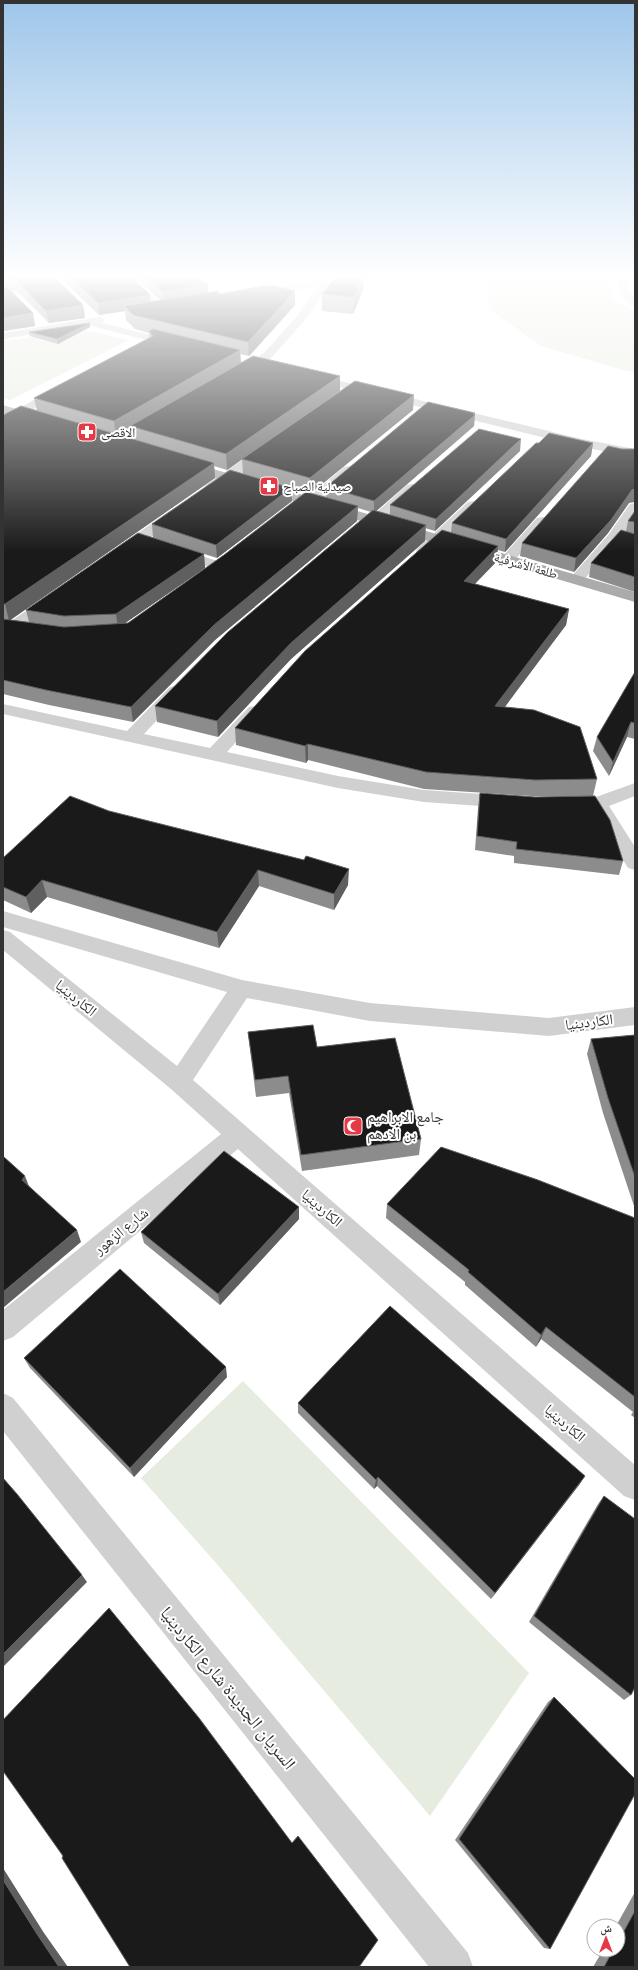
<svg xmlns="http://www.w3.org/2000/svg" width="638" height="1970" viewBox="0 0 638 1970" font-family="Signika,'Noto Naskh Arabic',sans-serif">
  <rect width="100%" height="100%" fill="#fff"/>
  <g fill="#e6ecdf">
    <polygon points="486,276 612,276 613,299 635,311 635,372 623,370 541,346 489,309"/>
    <polygon points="85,330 129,340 10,400 3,398 3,341"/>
    <polygon points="243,1381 529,1673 430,1816 216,1563 141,1478"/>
  </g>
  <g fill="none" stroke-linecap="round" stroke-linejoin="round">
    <g fill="#d0d0d0" fill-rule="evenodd">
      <polygon points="46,276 59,276 3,301 3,294"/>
      <polygon points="122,276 132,276 166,308 167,310 166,312 158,312"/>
      <polygon points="327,276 337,277 330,284 305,320 272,357 242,376 234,376 232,374 234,372 264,353 297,316 318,286 256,297 251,294 252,292 323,280"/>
      <path d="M617,276H627L628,289L635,297V306C622,303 618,287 617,276Z"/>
      <polygon points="100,317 105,320 102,323 183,343 185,345 179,348 87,325 3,339 3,333"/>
      <polygon points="311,374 582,439 635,449 635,457 582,447 307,379 305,377"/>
      <polygon points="61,385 65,387 67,389 65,391 3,426 3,417"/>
      <polygon points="266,446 272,450 271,453 216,491 206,491 204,488 206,485 261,447"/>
      <polygon points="349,466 354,467 356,470 354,473 316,505 306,505 304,502 306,499 344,467"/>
      <polygon points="412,484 417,485 419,488 417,491 380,524 370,524 368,521 370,518 407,485"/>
      <polygon points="473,501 478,502 480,505 478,508 428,554 418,554 416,551 418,548 468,502"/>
      <polygon points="635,503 635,517 619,540 581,583 571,583 568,580 571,577 609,534 630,504"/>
      <polygon points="176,509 181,510 183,513 181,516 124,556 114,556 112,553 114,550 171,510"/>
      <polygon points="542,517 547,518 549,521 547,524 512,563 502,563 500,560 502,557 537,518"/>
      <polygon points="176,548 224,563 226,566 224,569 219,570 171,555 169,552 171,549"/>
      <polygon points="52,595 57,597 60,600 57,603 17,631 11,633 5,631 3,628 5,625 47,597"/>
      <polygon points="176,686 182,687 184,691 144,734 210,748 249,707 255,706 261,707 264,711 227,752 338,776 424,790 509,796 516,798 518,802 516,806 509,808 424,802 338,788 3,714 3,704 127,731 170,687"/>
      <polygon points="635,783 635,796 609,806 635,847 635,870 628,868 592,809 569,810 562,808 560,804 562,800 596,797"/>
      <polygon points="3,911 242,980 370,1003 549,1018 635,1007 635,1025 549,1036 370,1021 247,998 193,1080 635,1465 635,1500 624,1496 238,1149 13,1337 3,1341 3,1310 221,1134 171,1089 3,950 3,930 10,932 177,1066 227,992 3,927"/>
      <polygon points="3,1393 13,1398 468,1953 473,1967 429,1967 3,1431"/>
    </g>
    <g fill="#ababab" fill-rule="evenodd">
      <polygon points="3,405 42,417 44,420 38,424 3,413"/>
      <polygon points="186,461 635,592 635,602 181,468 179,465 181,462"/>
    </g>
  </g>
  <g fill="#8c8c8c" fill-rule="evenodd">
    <polygon points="3,276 53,276 83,305 85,318 49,323 17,291 10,290 33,313 35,326 3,331"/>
    <path d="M58,276H130L150,295V302L160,300L134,276H196L208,292L220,294L295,305L249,356L240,354L241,363L340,391L298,421L413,410L311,493L326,497V487L475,415L474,426L376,511L390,515V505L520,451L435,531L425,528V541L291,659L218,737L157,722L155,706L371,512L358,508L357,521L215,640L133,722L49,705L3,694V415L37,411L34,398L149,338V333L135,329L126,320L125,311L99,315ZM130,429L132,438L120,435ZM242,459L243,474L152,524L153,538L217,558L292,501L291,489L305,493L224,555L128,623H125L205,568L204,554L26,610L29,622L10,620L215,478L214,466L227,470Z"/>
    <polygon points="337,276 364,276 363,290 353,314 322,311 322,294"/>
    <polygon points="90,323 90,327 58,344 30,336 29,332"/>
    <polygon points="539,443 593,443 591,456 505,552 498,550 496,562 475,584 569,609 566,625 504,707 597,779 593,796 532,796 424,789 308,760 306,763 236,745 235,728 451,532 452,523"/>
    <polygon points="629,503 608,533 574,572 520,556 522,543"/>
    <polygon points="635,511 635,592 589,577 591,563 626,531 628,521"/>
    <polygon points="635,672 635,739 627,737 609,776 593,751 597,737"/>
    <polygon points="480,793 623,861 619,875 514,863 514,856 475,850 478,808"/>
    <polygon points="109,811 348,885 334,910 259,886 219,948 47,897 31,913 3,900 3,858"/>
    <polygon points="248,1032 317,1047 421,1139 419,1155 302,1171 289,1093 256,1097 250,1049"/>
    <polygon points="635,1035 635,1209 603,1113 587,1054 591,1039"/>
    <polygon points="387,1204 635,1218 635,1418 631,1415 633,1412 541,1339 536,1347 465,1285 465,1282 386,1218"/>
    <polygon points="299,1207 299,1219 220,1305 144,1243 141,1232"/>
    <polygon points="24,1358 227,1377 134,1477 30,1368"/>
    <polygon points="298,1403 585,1476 579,1485 491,1599 377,1486 374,1489 298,1413"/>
    <polygon points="604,1496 631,1695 624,1700 529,1622 598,1504"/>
    <polygon points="554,1697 550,1949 544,1948 455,1840 548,1702"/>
    <polygon points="635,1892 635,1967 593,1967 603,1950 618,1950 618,1926 616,1926"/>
  </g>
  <g fill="#5f5f5f">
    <polygon points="363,276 364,276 363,290 353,314 354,297"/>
    <polygon points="208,285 208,297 164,304 163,292"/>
    <polygon points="295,291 295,305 249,356 248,342"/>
    <polygon points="150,295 151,307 124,306 125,311 99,315 98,303"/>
    <polygon points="83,305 85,318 49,323 46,311"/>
    <polygon points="33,313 35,326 3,331 3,318"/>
    <polygon points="90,323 90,327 58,344 57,339"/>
    <polygon points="240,350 241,365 130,426 130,429 116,437 114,421"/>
    <polygon points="340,376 340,391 227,470 226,454"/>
    <polygon points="414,395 413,410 310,494 310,478"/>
    <polygon points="475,413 474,426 374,513 374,501"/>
    <polygon points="521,439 520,451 435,531 436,519"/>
    <polygon points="593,443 591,456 505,552 506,539"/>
    <polygon points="214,463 215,478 9,621 5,604"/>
    <polygon points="291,488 292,501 217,558 216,545"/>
    <polygon points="635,489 635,502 629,503 608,533 574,572 576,558 632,490"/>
    <polygon points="358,506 357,521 215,640 133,722 131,707 214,625"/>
    <polygon points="426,525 425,541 291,659 218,737 217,721 291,643"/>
    <polygon points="498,546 496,562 462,597 464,581"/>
    <polygon points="204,554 205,568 118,628 116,614"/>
    <polygon points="569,609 566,625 493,723 495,706"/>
    <polygon points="631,722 627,737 609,776 613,762"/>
    <polygon points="308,744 308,760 306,763 305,746"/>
    <polygon points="349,869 348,885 334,910 334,894"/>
    <polygon points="258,870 259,886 219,948 217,932"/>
    <polygon points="42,880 47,897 31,913 26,897"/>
    <polygon points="25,1176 30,1189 22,1180"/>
    <polygon points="299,1207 299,1219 220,1305 218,1294"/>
    <polygon points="77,1230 81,1242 3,1308 3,1292"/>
    <polygon points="546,1327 541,1339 536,1347 541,1335"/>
    <polygon points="226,1367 227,1377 134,1477 130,1468"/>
    <polygon points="585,1476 579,1485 491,1599 495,1593"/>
    <polygon points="378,1477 377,1486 374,1489 376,1480"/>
    <polygon points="82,1575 87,1582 3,1667 3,1654"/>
    <polygon points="3,1868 44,1933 68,1967 59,1967 37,1934 3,1880"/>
  </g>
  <g fill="#1a1a1a" stroke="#5f5f5f">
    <polygon points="3,276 53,276 83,305 46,311 15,279 3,278"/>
    <polygon points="69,276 130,276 150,295 98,303"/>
    <polygon points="146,276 196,276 208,285 163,292"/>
    <polygon points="337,276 363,276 354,297 322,294"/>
    <polygon points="3,286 6,286 33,313 3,318"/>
    <polygon points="263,286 275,286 295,291 248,342 133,315 124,306 217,291 220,294"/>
    <polygon points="90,323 57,339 29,332"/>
    <polygon points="153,329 240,350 114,421 34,398 153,336 149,331"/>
    <polygon points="253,356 340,376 226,454 130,426"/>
    <polygon points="355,381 414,395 310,478 242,459"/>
    <polygon points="428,402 475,413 473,414 475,415 374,501 326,487"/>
    <polygon points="21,406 214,463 5,604 3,604 3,415"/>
    <polygon points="479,429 521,439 436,519 390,505"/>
    <polygon points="549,433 593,443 506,539 452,523 536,443 539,443"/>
    <polygon points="608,446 622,449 635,449 635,489 632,490 611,520 576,558 522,543"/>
    <polygon points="230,470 291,488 216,545 152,524"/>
    <polygon points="306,492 358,506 214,625 131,707 46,690 3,680 3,619 64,627 128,623 224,555"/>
    <polygon points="373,510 426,525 291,643 217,721 155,706 228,632"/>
    <polygon points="635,511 635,522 628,521"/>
    <polygon points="442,530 498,546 464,581 569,609 495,706 534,710 580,727 597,779 535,780 426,772 308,744 305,746 235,728 305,651"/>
    <polygon points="621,530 635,534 635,577 591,563"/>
    <polygon points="138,533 204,554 116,614 64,616 26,610"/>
    <polygon points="635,672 635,723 631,722 613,762 597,737"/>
    <polygon points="480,793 535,797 595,796 610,820 623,861 516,849 517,842 477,836"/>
    <polygon points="70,796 109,811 304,860 306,856 349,869 334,894 258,870 217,932 42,880 26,897 3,887 3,858"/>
    <polygon points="313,1025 317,1047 395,1038 421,1139 301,1155 288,1076 255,1080 248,1032"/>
    <polygon points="635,1035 635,1177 608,1098 591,1039"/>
    <polygon points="441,1147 538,1180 635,1218 635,1397 546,1327 541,1335 468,1272 469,1270 387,1204"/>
    <polygon points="224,1151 299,1207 218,1294 141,1232"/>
    <polygon points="3,1157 4,1157 25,1176 22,1180 77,1230 3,1292"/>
    <polygon points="120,1269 226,1367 130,1468 24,1358"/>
    <polygon points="390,1306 585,1476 495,1593 378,1477 376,1480 298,1403"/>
    <polygon points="3,1478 17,1494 82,1575 3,1654"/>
    <polygon points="604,1496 635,1519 635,1687 631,1695 534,1616"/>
    <polygon points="109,1608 199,1718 292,1843 298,1836 378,1940 359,1967 130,1967 62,1858 63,1856 3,1771 3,1720"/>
    <polygon points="554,1697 635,1779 635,1794 550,1949 459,1839"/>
    <polygon points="3,1880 37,1934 59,1967 3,1967"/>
    <polygon points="635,1911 635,1967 604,1967 613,1950 618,1950 618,1942"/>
  </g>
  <linearGradient id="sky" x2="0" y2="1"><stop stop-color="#9ec6ea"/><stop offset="0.5" stop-color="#fff"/><stop offset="1" stop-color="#fff" stop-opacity="0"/></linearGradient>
  <rect width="638" height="552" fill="url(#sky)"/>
  <defs>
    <g id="pharmacy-square" transform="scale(1)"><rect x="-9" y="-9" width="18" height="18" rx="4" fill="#e63946" stroke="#fff"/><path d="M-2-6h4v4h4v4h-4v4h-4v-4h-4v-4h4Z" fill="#fff"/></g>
    <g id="mosque-square" transform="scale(1)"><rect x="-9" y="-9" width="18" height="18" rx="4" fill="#e63946" stroke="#fff"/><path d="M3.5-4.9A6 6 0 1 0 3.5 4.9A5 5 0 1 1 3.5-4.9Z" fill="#fff"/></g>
  </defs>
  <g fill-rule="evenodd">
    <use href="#pharmacy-square" x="87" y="432"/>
    <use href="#pharmacy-square" x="269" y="486"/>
    <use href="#mosque-square" x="353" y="1126"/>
  </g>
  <g text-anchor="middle" stroke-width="4" stroke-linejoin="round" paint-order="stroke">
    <g font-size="13" fill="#333" stroke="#fff" text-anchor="start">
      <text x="101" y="437">الاقصى</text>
      <text x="283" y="491">صيدلية الصباح</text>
    </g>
    <g font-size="13" fill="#333" stroke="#fff">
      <text transform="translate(526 565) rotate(16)" y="5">طلعة الأشرفية</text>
    </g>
    <g font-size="15" fill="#333" stroke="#fff">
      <text transform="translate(76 998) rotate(39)" y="5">الكاردينيا</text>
      <text transform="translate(589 1022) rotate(-7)" y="5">الكاردينيا</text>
      <text transform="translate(322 1208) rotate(41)" y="5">الكاردينيا</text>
      <text transform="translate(121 1231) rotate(-39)" y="5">شارع الزهور</text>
      <text transform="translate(565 1423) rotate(41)" y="5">الكاردينيا</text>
    </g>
    <g font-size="15" fill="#333" stroke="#fff" text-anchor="start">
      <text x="367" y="1122">جامع الابراهيم<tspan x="367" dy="17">بن الادهم</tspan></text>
    </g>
    <g font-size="18" fill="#333" stroke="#fff">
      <text transform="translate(228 1688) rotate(51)" y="6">السريان الجديدة شارع الكاردينيا</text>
    </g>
  </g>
  <rect width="638" height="1970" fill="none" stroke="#333333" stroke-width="8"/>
  <g transform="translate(606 1938)"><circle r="19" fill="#ffffff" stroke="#adadad"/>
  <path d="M0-3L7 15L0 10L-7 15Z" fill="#e63946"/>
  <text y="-6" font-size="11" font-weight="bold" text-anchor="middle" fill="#333333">ش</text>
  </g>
</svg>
